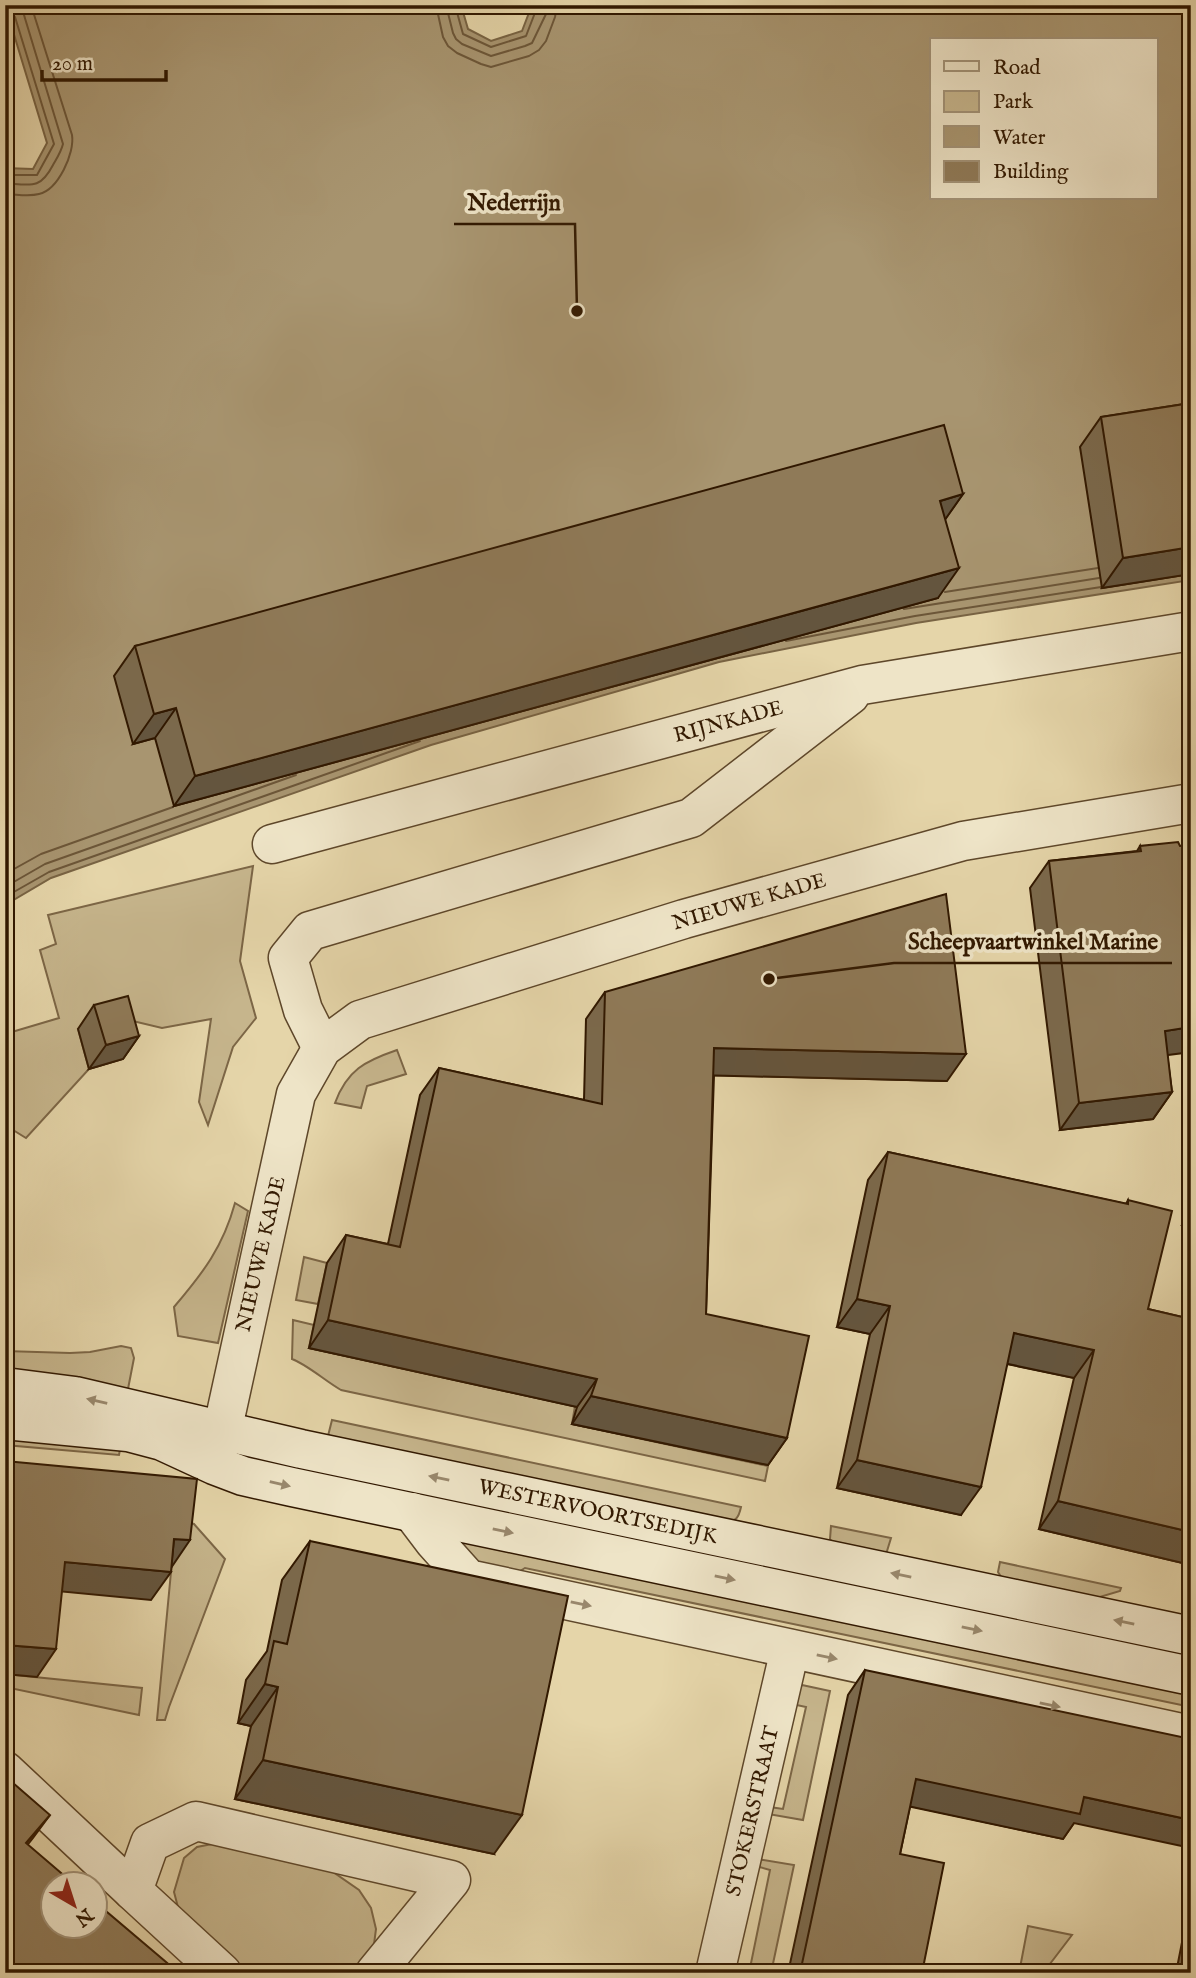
<svg xmlns="http://www.w3.org/2000/svg" width="1196" height="1978" viewBox="0 0 1196 1978" font-family="'IM FELL English',serif">
  <rect width="100%" height="100%" fill="#e5d5a9"/>
  <filter id="stains"><feTurbulence type="fractalNoise" baseFrequency=".00286" numOctaves="4"/><feColorMatrix values="0 0 0 0 .2 0 0 0 0 .09 0 0 0 0 .02 0 0 0 .5 -.17"/></filter>
  <radialGradient id="worn" r=".72"><stop offset=".6" stop-color="#630" stop-opacity="0"/><stop offset="1" stop-color="#630" stop-opacity=".3"/></radialGradient>
  <g fill="#c6b58c" stroke="#7c6646" stroke-width="2">
    <polygon points="253,866 240,961 256,1018 233,1047 208,1125 199,1102 211,1019 162,1028 116,1017 78,1029 89,1069 26,1138 5,1125 5,1034 59,1018 40,950 56,944 48,915"/>
    <path d="M397,1050L406,1074L367,1086L361,1108L335,1103C347,1070 365,1061 397,1050Z"/>
    <path d="M235,1203L248,1211L218,1343L178,1336L174,1307C203,1273 223,1247 235,1203Z"/>
    <polygon points="304,1257 327,1263 318,1304 296,1300"/>
    <path d="M293,1320L314,1325L309,1348L575,1406L572,1424L768,1466L765,1481L341,1390C325,1381 308,1365 292,1359Z"/>
    <polygon points="121,1346 131,1348 134,1358 127,1394 5,1374 5,1351 70,1353 90,1352"/>
    <path d="M332,1420L741,1507C738,1521 735,1520 722,1524L327,1440Z"/>
    <polygon points="5,1430 121,1444 119,1455 5,1445"/>
    <polygon points="176,1519 194,1524 225,1559 169,1707 165,1720 157,1720"/>
    <polygon points="831,1526 891,1538 887,1551 875,1558 836,1547 830,1539"/>
    <polygon points="449,1531 1191,1689 1191,1707 525,1568 509,1578 481,1568"/>
    <polygon points="1000,1562 1121,1588 1120,1591 1083,1602 1008,1587 998,1572"/>
    <polygon points="5,1674 142,1688 139,1715 5,1687"/>
    <polygon points="802,1685 830,1691 803,1820 768,1814 769,1807 783,1809 806,1707 792,1704 797,1691"/>
    <polygon points="217,1843 333,1872 359,1890 371,1908 376,1929 373,1952 362,1973 249,1973 198,1931 179,1911 174,1892 184,1858 197,1847"/>
    <polygon points="757,1859 794,1865 771,1973 749,1973 770,1870 756,1866"/>
    <polygon points="1028,1926 1072,1935 1043,1973 1019,1973"/>
  </g>
  <path fill="#a89570" stroke="#786343" stroke-width="2" fill-rule="evenodd" d="M5,5H461L468,29L491,41L522,31L532,5H1191V580L916,623L719,662L431,745L51,878L5,905V168L33,169L47,143ZM932,40H1156V198H932Z"/>
  <g fill="none" stroke-linecap="round" stroke-linejoin="round">
    <g stroke="#6c5638" stroke-width="2">
      <polyline points="436,5 443,37 448,46 457,53 481,64 491,67 529,56 539,50 546,41 555,17 557,5"/>
      <polyline points="446,5 453,33 456,39 462,44 491,56 525,46 532,43 546,14 547,5"/>
      <polyline points="455,5 463,34 491,47 526,36 538,5"/>
      <polyline points="5,11 11,12 15,17 54,144 37,175 5,175"/>
      <path d="M5,183C31,185 40,190 53,165C57,158 61,152 63,144L24,15L17,5"/>
      <path d="M5,194C16,194 28,197 39,194C58,190 75,153 72,135L31,5"/>
      <polyline points="945,592 1098,568"/>
      <polyline points="904,609 1099,578"/>
      <polyline points="786,641 915,616 1101,587"/>
      <polyline points="5,874 41,854 173,807"/>
      <polyline points="5,887 45,864 296,775"/>
      <polyline points="5,897 49,872 420,741"/>
    </g>
    <g stroke="#5e472a" stroke-width="41">
      <g id="minor">
        <polyline points="272,844 862,685 1191,631"/>
        <polyline points="322,1048 303,1010 288,958 310,931 691,818 850,695"/>
        <polyline points="215,1464 296,1094 322,1048 360,1020 684,919 963,841 1191,803"/>
        <polyline points="412,1512 434,1541 468,1579 1191,1735"/>
        <polyline points="5,1771 133,1891"/>
        <polyline points="222,1973 133,1891 150,1843 196,1821 451,1880 375,1973"/>
        <polyline points="715,1973 790,1649"/>
      </g>
    </g>
    <g stroke="#311800" stroke-width="41">
      <g id="secondary">
        <polyline points="5,1387 75,1396 301,1449 1191,1636"/>
        <polyline points="5,1420 128,1432 162,1441 214,1465 243,1476 292,1487 1191,1676"/>
      </g>
    </g>
    <use href="#minor" stroke="#eee4c7" stroke-width="38"/>
    <use href="#secondary" stroke="#eee4c7" stroke-width="38"/>
  </g>
  <g fill="#7b694c" stroke="#311800" stroke-width="2">
    <polygon points="1191,403 1191,574 1102,588 1080,447 1101,417"/>
    <polygon points="963,494 945,519 938,598 174,806 155,738 133,744 114,676 135,646"/>
    <polygon points="1140,846 1172,1092 1153,1119 1060,1130 1030,888 1049,861 1137,851"/>
    <polygon points="605,992 947,1081 714,1075 706,1314 787,1438 768,1465 572,1424 577,1407 309,1348 327,1263 346,1235 388,1244 420,1095 439,1068 584,1100 586,1019"/>
    <polygon points="94,1005 139,1036 123,1059 89,1069 78,1029"/>
    <polygon points="888,1152 1126,1204 1128,1200 1148,1309 1191,1319 1191,1565 1039,1529 1074,1378 1007,1364 961,1515 837,1488 870,1334 837,1327 868,1180"/>
    <polygon points="1191,1186 1191,1227 1182,1225"/>
    <polygon points="310,1541 494,1854 235,1799 251,1726 238,1723 246,1680 267,1651 282,1580"/>
    <polygon points="865,1670 1074,1823 1063,1839 910,1806 900,1854 922,1973 788,1973 848,1695"/>
    <polygon points="1191,1916 1191,1973 1176,1973 1186,1922"/>
  </g>
  <g fill="#64553e" stroke="#311800" stroke-width="2">
    <polygon points="963,494 942,524 940,501"/>
    <polygon points="1191,547 1191,574 1102,588 1123,558"/>
    <polygon points="959,568 938,598 174,806 195,776"/>
    <polygon points="176,708 155,738 133,744 154,714"/>
    <polygon points="1191,1027 1191,1052 1145,1058 1165,1031"/>
    <polygon points="139,1036 123,1059 89,1069 106,1045"/>
    <polygon points="714,1048 966,1054 947,1081 695,1075"/>
    <polygon points="1172,1092 1153,1119 1060,1130 1079,1103"/>
    <polygon points="1191,1212 1191,1227 1182,1225"/>
    <polygon points="857,1299 890,1306 870,1334 837,1327"/>
    <polygon points="328,1320 597,1379 577,1407 309,1348"/>
    <polygon points="1014,1333 1094,1350 1074,1378 994,1361"/>
    <polygon points="591,1396 787,1438 768,1465 572,1424"/>
    <polygon points="857,1460 981,1487 961,1515 837,1488"/>
    <polygon points="1058,1501 1191,1532 1191,1565 1039,1529"/>
    <polygon points="174,1539 190,1540 171,1568"/>
    <polygon points="65,1562 171,1572 151,1600 46,1590"/>
    <polygon points="5,1645 56,1649 37,1677 5,1674"/>
    <polygon points="265,1684 278,1687 251,1726 238,1723"/>
    <polygon points="263,1760 522,1815 494,1854 235,1799"/>
    <polygon points="916,1779 1084,1797 1191,1820 1191,1848 1074,1823 1063,1839 898,1804"/>
    <polygon points="50,1815 33,1838 10,1867 26,1843"/>
  </g>
  <g fill="#8f7a58" stroke="#311800" stroke-width="2">
    <polygon points="1191,403 1191,547 1123,558 1101,417"/>
    <polygon points="944,425 963,494 940,501 959,568 195,776 176,708 154,714 135,646"/>
    <polygon points="1178,842 1180,846 1191,845 1191,1027 1165,1031 1172,1092 1079,1103 1049,861 1141,851 1140,846"/>
    <polygon points="946,894 966,1054 714,1048 706,1314 809,1336 787,1438 591,1396 597,1379 328,1320 346,1235 400,1247 439,1068 602,1104 605,992"/>
    <polygon points="128,996 139,1036 106,1045 94,1005"/>
    <polygon points="888,1152 1128,1204 1128,1200 1172,1211 1148,1309 1191,1319 1191,1532 1058,1501 1094,1350 1014,1333 981,1487 857,1460 890,1306 857,1299"/>
    <polygon points="5,1461 197,1479 190,1540 174,1539 171,1572 65,1562 56,1649 5,1645"/>
    <polygon points="310,1541 568,1596 522,1815 263,1760 278,1687 265,1684 274,1641 287,1644"/>
    <polygon points="865,1670 1191,1739 1191,1820 1084,1797 1080,1814 916,1779 900,1854 944,1863 922,1973 800,1973"/>
    <polygon points="5,1776 50,1815 26,1843 74,1884 52,1884 52,1926 94,1926 94,1901 179,1973 5,1973"/>
    <polygon points="1191,1956 1191,1973 1177,1973"/>
  </g>
  <defs><path id="oneway-solid" d="M-6-.8H1V-3.2L6.5 0L1 3.2V.8H-6Z" transform="scale(1.75)"/></defs>
  <g fill="#99886d">
    <use href="#oneway-solid" transform="translate(97 1401) rotate(-167)"/>
    <use href="#oneway-solid" transform="translate(439 1478) rotate(-168)"/>
    <use href="#oneway-solid" transform="translate(280 1484) rotate(13)"/>
    <use href="#oneway-solid" transform="translate(503 1531) rotate(12)"/>
    <use href="#oneway-solid" transform="translate(901 1575) rotate(-168)"/>
    <use href="#oneway-solid" transform="translate(725 1578) rotate(12)"/>
    <use href="#oneway-solid" transform="translate(581 1604) rotate(12)"/>
    <use href="#oneway-solid" transform="translate(1124 1622) rotate(-168)"/>
    <use href="#oneway-solid" transform="translate(972 1629) rotate(12)"/>
    <use href="#oneway-solid" transform="translate(827 1657) rotate(12)"/>
    <use href="#oneway-solid" transform="translate(1050 1705) rotate(12)"/>
  </g>
  <g text-anchor="middle" stroke-width="7" stroke-linejoin="round" paint-order="stroke">
    <g font-size="21" fill="#311800" stroke="#eee4c7">
      <text transform="translate(728 721) rotate(-15)" y="7">RIJNKADE</text>
      <text transform="translate(749 901) rotate(-16)" y="7">NIEUWE KADE</text>
      <text transform="translate(260 1254) rotate(-77)" y="7">NIEUWE KADE</text>
      <text transform="translate(598 1511) rotate(12)" y="7">WESTERVOORTSEDIJK</text>
      <text transform="translate(752 1811) rotate(-77)" y="7">STOKERSTRAAT</text>
    </g>
  </g>
  <path fill="none" stroke="#311800" stroke-width="2.5" d="M577 311L575 224H454M769 979L894 963H1172"/>
  <g fill="#311800" stroke="#eee4c7" stroke-width="2.5">
    <circle cx="577" cy="311" r="7"/>
    <circle cx="769" cy="979" r="7"/>
  </g>
  <g font-size="23" text-anchor="middle" font-weight="bold" fill="#311800" stroke="#eee4c7" stroke-width="7" stroke-linejoin="round" paint-order="stroke">
    <text x="514" y="210">Nederrijn</text>
    <text x="1033" y="949">Scheepvaartwinkel Marine</text>
  </g>
  <rect width="1196" height="1978" fill="none" stroke="#e5d5a9" stroke-width="28"/>
  <rect x="7" y="7" width="1182" height="1964" fill="none" stroke="#311800" stroke-width="3.5"/>
  <rect x="14" y="14" width="1168" height="1950" fill="none" stroke="#311800" stroke-width="2"/>
  <rect x="930" y="38" width="228" height="161" fill="#eee4c7" stroke="#a29277" stroke-width="2"/>
  <rect x="944" y="61" width="35" height="10" fill="#eee4c7" stroke="#a29277" stroke-width="2"/>
  <text x="993" y="74" font-size="21" fill="#311800">Road</text>
  <rect x="944" y="91" width="35" height="21" fill="#c6b58c" stroke="#a29277" stroke-width="2"/>
  <text x="993" y="108" font-size="21" fill="#311800">Park</text>
  <rect x="944" y="126" width="35" height="21" fill="#a89570" stroke="#a29277" stroke-width="2"/>
  <text x="993" y="144" font-size="21" fill="#311800">Water</text>
  <rect x="944" y="161" width="35" height="21" fill="#8f7a58" stroke="#a29277" stroke-width="2"/>
  <text x="993" y="178" font-size="21" fill="#311800">Building</text>
  <g transform="translate(74 1905) rotate(141)"><circle r="33" fill="#eee4c7" stroke="#a29277" stroke-width="2"/>
  <path d="M0-5L12 26L0 18L-12 26Z" fill="#8f2418"/>
  <text y="-10" font-size="19" font-weight="bold" text-anchor="middle" fill="#311800">N</text>
  </g>
  <path d="M42 70v10h124v-10" fill="none" stroke="#311800" stroke-width="3.5"/>
  <text x="52" y="70" font-size="21" fill="#311800" stroke="#eee4c7" stroke-width="5" paint-order="stroke">20 m</text>
  <rect width="100%" height="100%" filter="url(#stains)"/>
  <rect width="100%" height="100%" fill="url(#worn)"/>
</svg>
